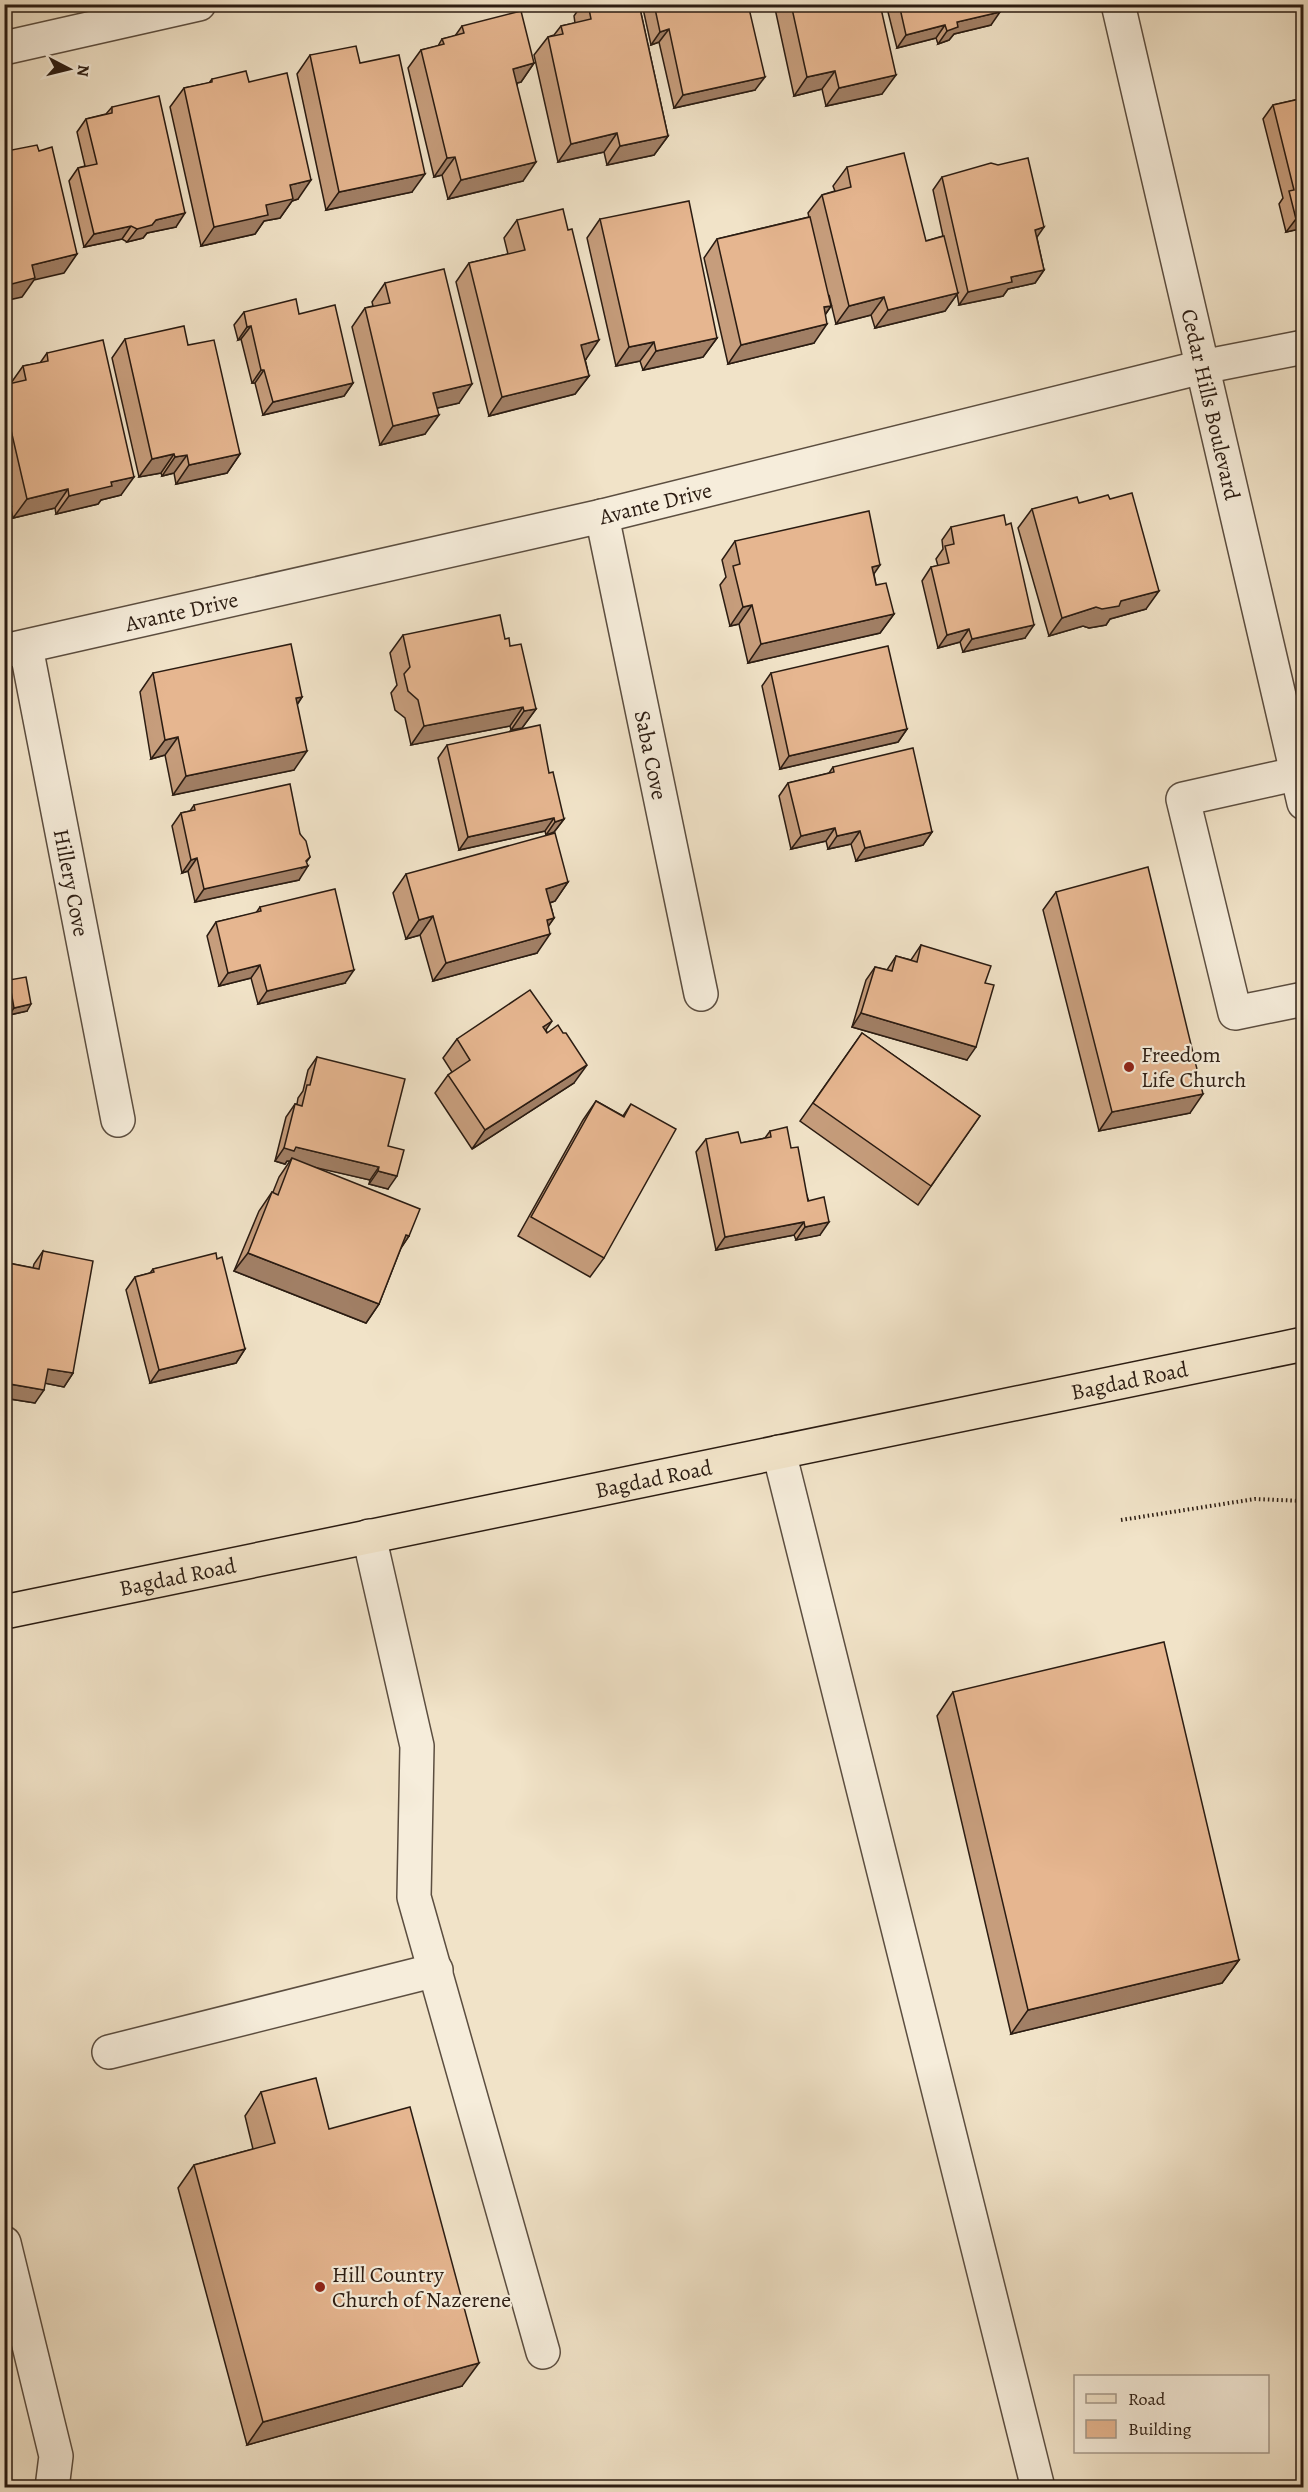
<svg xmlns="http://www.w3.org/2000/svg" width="1308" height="2492" viewBox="0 0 1308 2492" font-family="Alegreya,serif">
  <rect width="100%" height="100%" fill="#f1e3c8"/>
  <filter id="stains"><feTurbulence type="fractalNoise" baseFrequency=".00333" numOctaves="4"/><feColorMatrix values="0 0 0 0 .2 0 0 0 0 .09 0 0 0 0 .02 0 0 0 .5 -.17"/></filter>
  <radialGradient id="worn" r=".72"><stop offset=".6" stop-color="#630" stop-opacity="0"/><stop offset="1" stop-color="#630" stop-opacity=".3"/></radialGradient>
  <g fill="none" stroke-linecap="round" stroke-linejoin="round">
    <g stroke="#5c4e40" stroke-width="36">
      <g id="minor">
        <path id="s1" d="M1118,4L1304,803"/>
        <polyline points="4,48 199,4"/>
        <path id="s2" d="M602,516L701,994"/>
        <path id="s3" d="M26,647L118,1120"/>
        <path id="s4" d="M4,651L602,516L1202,367L1304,347"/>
        <polyline points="1304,772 1183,799 1235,1013 1304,999"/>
        <polyline points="779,1452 1038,2488"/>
        <polyline points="369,1536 417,1746 414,1897 543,2352"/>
        <polyline points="109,2052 436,1970"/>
        <polyline points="4,2243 56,2456 52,2488"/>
      </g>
    </g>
    <g stroke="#2b1c12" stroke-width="36">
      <g id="major">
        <path id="s5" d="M4,1612L1304,1344"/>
      </g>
    </g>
    <polyline stroke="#2b1c12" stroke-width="4" stroke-dasharray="1.5 3" stroke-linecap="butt" points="1121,1520 1255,1499 1304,1501"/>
    <use href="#minor" stroke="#f6eddb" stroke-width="33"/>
    <use href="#major" stroke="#f1e3c8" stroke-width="33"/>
  </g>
  <g fill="#c69d7c" stroke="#2b1c12" stroke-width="1.5">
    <polygon points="582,4 639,4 668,136 654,155 607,165 604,152 558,162 534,55 548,37 554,35 561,26 575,23 574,16"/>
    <polygon points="642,4 712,4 755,90 674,108 659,42 651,45"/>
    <polygon points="774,4 880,4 882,94 826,106 822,89 794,96"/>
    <polygon points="886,4 999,4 991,25 954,34 949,40 938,44 936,38 897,48"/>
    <polygon points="462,26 534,63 521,82 517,83 523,181 448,199 442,175 434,177 408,68 421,50 438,46 442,39 455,36"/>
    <polygon points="310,55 360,63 412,192 326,210 297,74"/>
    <polygon points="212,79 249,82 298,199 292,201 280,218 264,221 255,234 201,246 170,107 184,88 209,83"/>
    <polygon points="1304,98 1304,228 1286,232 1279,204 1283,198 1263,119 1273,105"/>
    <polygon points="112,107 176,227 147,233 143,238 127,242 122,239 84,247 69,181 78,168 85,166 77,132 86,119 106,114"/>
    <polygon points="847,167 926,241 943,236 933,190 942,177 1037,238 1044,270 1035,283 1008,289 1003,296 959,305 957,294 945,311 875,328 871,315 836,324 829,295 831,306 825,315 814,343 728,364 704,258 717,239 809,217 808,213 822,195 835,191 833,186"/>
    <polygon points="600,219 717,338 703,357 643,370 640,361 616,366 587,238"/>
    <polygon points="517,220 586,359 585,359 589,376 575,394 489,416 456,282 469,263 508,254 504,238"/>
    <polygon points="385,283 459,403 437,408 425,434 380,445 352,327 365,308 373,306 372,302"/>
    <polygon points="244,312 299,314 353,383 344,396 263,415 255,383 252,383 241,339 238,340 234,325"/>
    <polygon points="125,339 188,345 240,454 227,473 176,484 174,473 162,476 161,473 139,477 112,358"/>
    <polygon points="47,353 121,495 101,500 98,504 56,514 55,508 13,518 4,478 4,385 11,383 23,366 40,363"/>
    <polygon points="1079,503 1146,609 1110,619 1106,625 1089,628 1083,626 1049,636 1018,528 1032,509"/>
    <polygon points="951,527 1025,638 963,652 960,642 938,648 922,581 931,567 938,566 936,559 943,549 942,540"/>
    <polygon points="735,541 874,574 876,585 894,614 880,633 748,663 739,624 730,626 720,585 726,577 722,560"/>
    <polygon points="403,635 505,639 510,646 536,709 522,728 511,730 510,726 411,745 405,718 395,710 391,693 397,685 390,653"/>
    <polygon points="153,673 302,697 297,705 294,770 173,795 165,755 151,759 140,692"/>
    <polygon points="771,673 907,729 898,742 780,769 762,686"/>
    <polygon points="447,745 549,773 564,819 554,832 546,835 545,831 459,850 438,758"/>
    <polygon points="833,767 932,832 923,845 856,861 851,844 828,849 826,841 791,849 779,796 788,783 829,773"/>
    <polygon points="194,805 300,834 310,857 306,862 299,880 195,902 188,871 182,873 172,826 181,813 190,811"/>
    <polygon points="406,874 568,882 555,901 550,903 554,918 548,926 537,953 433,981 420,935 406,939 393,893"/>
    <polygon points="1056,892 1190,1113 1099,1131 1043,910"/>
    <polygon points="260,907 345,983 258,1004 251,978 219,986 207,936 216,922 256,913"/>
    <polygon points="921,945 985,983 967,1060 852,1027 866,980 875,967 887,970 896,956 911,960"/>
    <polygon points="9,980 27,1011 9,1015 4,990 4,986"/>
    <polygon points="546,1030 574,1083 472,1149 435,1093 448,1075 452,1072 443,1058 457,1039"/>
    <polygon points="862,1033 980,1116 918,1205 800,1121"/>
    <polygon points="317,1057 388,1146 388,1189 369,1184 370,1180 316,1167 409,1236 401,1248 379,1304 366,1323 234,1271 259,1211 272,1192 273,1192 279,1177 290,1161 287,1161 285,1164 275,1161 286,1117 295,1104 297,1104 298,1098 303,1091 308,1070"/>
    <polygon points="596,1101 623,1116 631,1104 604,1258 590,1277 518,1236 583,1120"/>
    <polygon points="770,1131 791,1148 820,1235 796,1240 794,1235 716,1250 696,1152 706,1139 741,1143 765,1138"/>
    <polygon points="43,1251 73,1373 64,1387 45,1383 35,1403 4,1398 4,1268 8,1263 33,1268 34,1264"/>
    <polygon points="217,1259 245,1349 236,1363 150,1383 126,1290 135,1277 150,1273 153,1269"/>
    <polygon points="953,1692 1239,1960 1222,1983 1011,2034 937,1716"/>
    <polygon points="261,2092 329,2129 462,2386 247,2445 178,2188 194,2165 253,2149 245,2116"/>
  </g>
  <g fill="#a17f65" stroke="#2b1c12" stroke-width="1.5">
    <polygon points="1000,12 991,25 954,34 949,40 938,44 947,31 957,22"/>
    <polygon points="945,25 936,38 897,48 906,35"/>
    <polygon points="669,29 659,42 651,45 660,32"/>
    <polygon points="534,63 521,82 500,87 513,69"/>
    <polygon points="835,71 822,89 794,96 807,77"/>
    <polygon points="896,75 882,94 826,106 839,88"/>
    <polygon points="765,77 755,90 674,108 683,95"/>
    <polygon points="617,133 604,152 558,162 571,144"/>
    <polygon points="668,136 654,155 607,165 620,146"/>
    <polygon points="455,157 442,175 434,177 447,158"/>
    <polygon points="536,162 523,181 448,199 461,180"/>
    <polygon points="425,174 412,192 326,210 339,192"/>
    <polygon points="311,180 298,199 292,201 280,218 264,221 255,234 201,246 214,227 266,205 290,185"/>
    <polygon points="185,213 176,227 147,233 143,238 127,242 137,229 156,220"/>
    <polygon points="1304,217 1304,228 1286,232 1296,219"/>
    <polygon points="131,226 122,239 84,247 94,234"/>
    <polygon points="1044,227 1035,240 1035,230"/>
    <polygon points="77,254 64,273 34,280 22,297 4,301 4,286 32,265"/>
    <polygon points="1044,270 1035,283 1008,289 1003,296 959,305 968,292 1011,277"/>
    <polygon points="958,293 945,311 875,328 888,310"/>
    <polygon points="884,297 871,315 836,324 849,306"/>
    <polygon points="831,306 818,325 824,307"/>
    <polygon points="827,324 814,343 728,364 741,345"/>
    <polygon points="251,326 241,339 238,340 247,327"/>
    <polygon points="717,338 703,357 643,370 656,351"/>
    <polygon points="599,340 586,359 568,364 581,345"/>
    <polygon points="654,342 640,361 616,366 629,347"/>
    <polygon points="261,370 264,370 255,383 252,383"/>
    <polygon points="589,376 575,394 489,416 502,397"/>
    <polygon points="353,383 344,396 263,415 273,402"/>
    <polygon points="472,384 459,403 420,412 433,393"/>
    <polygon points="439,415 425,434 380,445 393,426"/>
    <polygon points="174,454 161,473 139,477 152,459"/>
    <polygon points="240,454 227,473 176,484 189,465"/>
    <polygon points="187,455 174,473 162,476 175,457"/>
    <polygon points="134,477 121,495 101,500 98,504 56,514 69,496 111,482"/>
    <polygon points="68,489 55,508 13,518 27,499"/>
    <polygon points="11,507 4,517 4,509"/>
    <polygon points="880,565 867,584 872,567"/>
    <polygon points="1159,591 1146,609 1110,619 1106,625 1089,628 1083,626 1049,636 1062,618 1096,607"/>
    <polygon points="752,605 739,624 730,626 743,607"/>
    <polygon points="894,614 880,633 748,663 761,644"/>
    <polygon points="1034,625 1025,638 963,652 972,639"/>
    <polygon points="969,629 960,642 938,648 947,635"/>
    <polygon points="302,697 289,716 296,698"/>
    <polygon points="523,707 510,726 411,745 424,726"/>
    <polygon points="536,709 522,728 511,730 524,711"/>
    <polygon points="907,729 898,742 780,769 789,756"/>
    <polygon points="178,737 165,755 151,759 165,740"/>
    <polygon points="307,751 294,770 173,795 186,776"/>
    <polygon points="554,818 545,831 459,850 468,837"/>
    <polygon points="564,819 554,832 546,835 555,822"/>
    <polygon points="835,828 826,841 791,849 801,836"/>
    <polygon points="860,831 851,844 828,849 837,836"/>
    <polygon points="932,832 923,845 856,861 865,848"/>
    <polygon points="310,857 302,868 308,866 299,880 195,902 204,889 306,861"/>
    <polygon points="197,858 188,871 182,873 191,860"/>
    <polygon points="568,882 555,901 533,908 546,889"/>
    <polygon points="433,916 420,935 406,939 419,920"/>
    <polygon points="554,918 541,937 547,920"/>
    <polygon points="550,934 537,953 433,981 446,963"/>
    <polygon points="260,965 251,978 219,986 228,973"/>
    <polygon points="354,970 345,983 258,1004 267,991"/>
    <polygon points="31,1004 27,1011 9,1015 14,1008"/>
    <polygon points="861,1013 976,1047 967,1060 852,1027"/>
    <polygon points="552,1021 539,1040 543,1027"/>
    <polygon points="587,1065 574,1083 472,1149 485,1130"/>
    <polygon points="1203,1094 1190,1113 1099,1131 1112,1112"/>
    <polygon points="296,1147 379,1167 370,1180 291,1162 292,1158 290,1161 287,1161 285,1164 275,1161 284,1148"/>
    <polygon points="378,1171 397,1176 388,1189 369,1184"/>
    <polygon points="804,1222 794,1235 716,1250 725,1237"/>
    <polygon points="829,1222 820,1235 796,1240 805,1227"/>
    <polygon points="406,1235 409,1236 396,1255"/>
    <polygon points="248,1253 379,1304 366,1323 234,1271"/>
    <polygon points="245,1349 236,1363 150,1383 159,1370"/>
    <polygon points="48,1369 73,1373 64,1387 39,1382"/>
    <polygon points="4,1383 44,1390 35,1403 4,1398"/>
    <polygon points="1239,1960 1222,1983 1011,2034 1028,2010"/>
    <polygon points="479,2363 462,2386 247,2445 263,2422"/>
  </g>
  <g fill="#e6b690" stroke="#2b1c12" stroke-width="1.5">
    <polygon points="588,4 639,4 668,136 620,146 617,133 571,144 548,37 563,34 561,26 591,19"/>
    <polygon points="654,4 712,4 712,6 720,4 748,4 765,77 683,95 669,29 660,32"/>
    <polygon points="791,4 880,4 896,75 839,88 835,71 807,77"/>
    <polygon points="899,4 999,4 1000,12 957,22 958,27 947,31 945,25 906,35"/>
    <polygon points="521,11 534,63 513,69 536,162 461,180 455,157 447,158 421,50 444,44 442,39 464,33 462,26"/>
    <polygon points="356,46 360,63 399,55 425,174 339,192 310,55"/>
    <polygon points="246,71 249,82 287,73 311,180 290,185 293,199 266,205 268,215 214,227 184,88 212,82 212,79"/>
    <polygon points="159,96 185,213 156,220 152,225 137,229 131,226 94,234 78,168 97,164 86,119 112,113 112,107"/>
    <polygon points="1304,98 1304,217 1296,219 1289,191 1294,190 1273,105"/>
    <polygon points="4,142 7,151 37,145 39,151 52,147 77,254 32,265 35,278 4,286"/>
    <polygon points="904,153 926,241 944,236 958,293 888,310 884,297 849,306 822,195 851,187 847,167"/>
    <polygon points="1028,158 1044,227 1035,230 1044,270 1011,277 1012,282 968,292 942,177 991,163 998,165"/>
    <polygon points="689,201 717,338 656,351 654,342 629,347 600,219"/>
    <polygon points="563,209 568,230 572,229 599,340 581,345 589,376 502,397 469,263 525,250 517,220"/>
    <polygon points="810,217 831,306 824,307 827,324 741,345 717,239"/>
    <polygon points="444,269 472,384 433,393 439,415 393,426 365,308 390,303 385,283"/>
    <polygon points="296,299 299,314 335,305 353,383 273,402 264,370 261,370 251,326 247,327 244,312"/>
    <polygon points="184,326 188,345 214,340 240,454 189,465 187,455 175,457 174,454 152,459 125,339"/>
    <polygon points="103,340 134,477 111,482 112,486 69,496 68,489 27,499 4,400 4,385 26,380 23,366 48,361 47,353"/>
    <polygon points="4,478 11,507 4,509"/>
    <polygon points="1132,493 1159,591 1121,601 1119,606 1102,609 1096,607 1062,618 1032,509 1077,497 1079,503 1108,495 1110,499"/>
    <polygon points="869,511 880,565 872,567 876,585 886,583 894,614 761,644 752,605 743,607 733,566 740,564 735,541"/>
    <polygon points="1004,515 1006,525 1011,523 1034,625 972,639 969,629 947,635 931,567 949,563 945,546 954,544 951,527"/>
    <polygon points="500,615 505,639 509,638 510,646 521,644 536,709 524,711 523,707 424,726 418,700 408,691 404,674 410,667 403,635"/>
    <polygon points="291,644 302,697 296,698 307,751 186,776 178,737 165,740 153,673"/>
    <polygon points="888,646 907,729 789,756 771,673"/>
    <polygon points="540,725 549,773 553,772 564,819 555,822 554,818 468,837 447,745"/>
    <polygon points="913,748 932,832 865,848 860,831 837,836 835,828 801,836 788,783 834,772 833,767"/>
    <polygon points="290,784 300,834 306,841 310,857 306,861 308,866 204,889 197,858 191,860 181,813 195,810 194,805"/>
    <polygon points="555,833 568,882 546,889 554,918 547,920 550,934 446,963 433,916 419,920 406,874"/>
    <polygon points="1148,867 1203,1094 1112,1112 1056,892"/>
    <polygon points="335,889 354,970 267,991 260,965 228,973 216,922 261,911 260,907"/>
    <polygon points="921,945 991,966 985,983 994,985 976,1047 861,1013 875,967 892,971 896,956 917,962"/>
    <polygon points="26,977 31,1004 14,1008 9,980"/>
    <polygon points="530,990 552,1021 543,1027 547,1033 558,1025 563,1033 566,1033 587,1065 485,1130 448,1075 470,1060 457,1039"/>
    <polygon points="862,1033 980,1116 931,1186 813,1103"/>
    <polygon points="317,1057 405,1079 388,1146 404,1150 397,1176 378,1171 379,1167 296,1147 294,1151 284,1148 295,1104 302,1106 307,1085 310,1085"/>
    <polygon points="596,1101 624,1117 631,1104 676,1129 604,1258 531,1217"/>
    <polygon points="787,1127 791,1148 798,1147 808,1201 824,1197 829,1222 805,1227 804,1222 725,1237 706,1139 738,1132 741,1143 771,1137 770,1131"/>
    <polygon points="292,1158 420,1209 409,1236 406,1235 379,1304 248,1253 272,1192 278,1195"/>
    <polygon points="43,1251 93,1261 73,1373 48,1369 44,1390 4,1383 4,1282 8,1263 39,1269"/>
    <polygon points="216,1253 217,1259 222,1257 245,1349 159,1370 135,1277 154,1272 153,1269"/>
    <polygon points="1164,1642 1239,1960 1028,2010 953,1692"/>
    <polygon points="316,2078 329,2129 410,2107 479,2363 263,2422 194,2165 275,2143 261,2092"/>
  </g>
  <g fill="#8f2418" stroke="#f6eddb" stroke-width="2">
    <circle cx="1129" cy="1067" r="6"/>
    <circle cx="320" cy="2287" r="6"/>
  </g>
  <g text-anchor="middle" stroke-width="4.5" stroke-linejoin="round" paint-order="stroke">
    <g font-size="22" fill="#2b1c12" stroke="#f6eddb">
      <text dy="8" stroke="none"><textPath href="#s1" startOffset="411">Cedar Hills Boulevard</textPath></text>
      <text dy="8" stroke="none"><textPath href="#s4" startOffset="668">Avante Drive</textPath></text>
      <text dy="8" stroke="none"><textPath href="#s4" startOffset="182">Avante Drive</textPath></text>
      <text dy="8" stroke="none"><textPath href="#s2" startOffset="244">Saba Cove</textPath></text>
      <text dy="8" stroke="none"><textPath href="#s3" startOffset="240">Hillery Cove</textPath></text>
      <text dy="8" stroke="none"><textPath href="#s5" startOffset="1149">Bagdad Road</textPath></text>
      <text dy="8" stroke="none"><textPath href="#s5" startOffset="663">Bagdad Road</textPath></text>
      <text dy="8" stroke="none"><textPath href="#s5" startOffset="177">Bagdad Road</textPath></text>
    </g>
    <g font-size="22" fill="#2b1c12" stroke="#f6eddb" text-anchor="start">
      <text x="1141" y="1062">Freedom<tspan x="1141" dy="25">Life Church</tspan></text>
      <text x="332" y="2282">Hill Country<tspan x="332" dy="25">Church of Nazerene</tspan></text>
    </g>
  </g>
  <rect width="1308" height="2492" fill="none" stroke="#f1e3c8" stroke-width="24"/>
  <rect x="6" y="6" width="1296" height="2480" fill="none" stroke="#2b1c12" stroke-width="3"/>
  <rect x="12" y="12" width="1284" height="2468" fill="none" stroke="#2b1c12" stroke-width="1.5"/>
  <rect x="1074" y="2375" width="195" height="78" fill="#f6eddb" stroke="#a5998b" stroke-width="1.5"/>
  <rect x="1086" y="2394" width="30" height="9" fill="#f1e3c8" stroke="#a5998b" stroke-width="1.5"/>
  <text x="1128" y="2405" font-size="18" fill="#2b1c12">Road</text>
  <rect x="1086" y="2420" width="30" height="18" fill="#e6b690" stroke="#a5998b" stroke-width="1.5"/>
  <text x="1128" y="2435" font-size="18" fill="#2b1c12">Building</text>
  <g transform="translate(69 69) rotate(97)" stroke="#f6eddb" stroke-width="4.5" paint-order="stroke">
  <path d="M0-4.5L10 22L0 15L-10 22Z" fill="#2b1c12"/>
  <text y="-9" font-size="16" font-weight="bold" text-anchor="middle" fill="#2b1c12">N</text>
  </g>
  <rect width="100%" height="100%" filter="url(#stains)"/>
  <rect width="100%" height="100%" fill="url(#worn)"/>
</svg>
